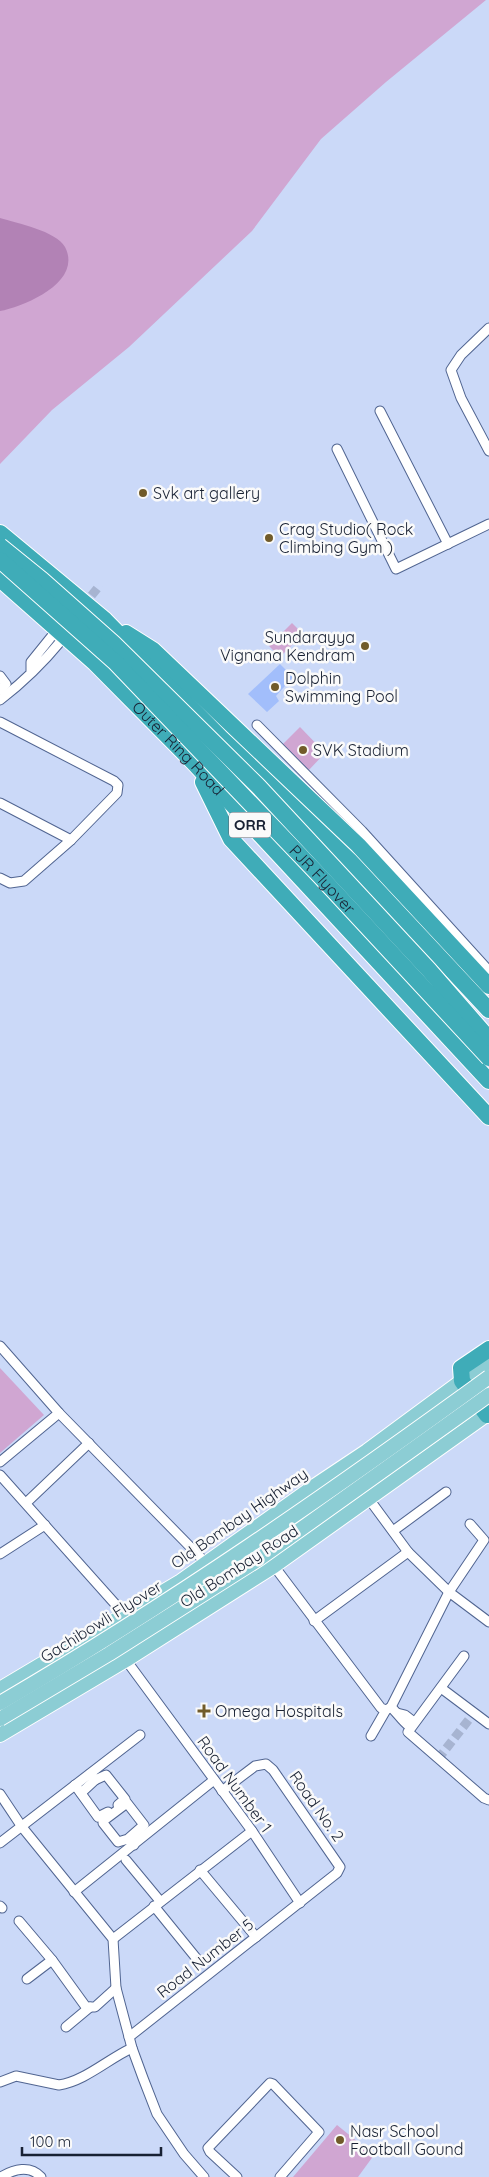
<svg xmlns="http://www.w3.org/2000/svg" width="489" height="2177" viewBox="0 0 489 2177" font-family="Quicksand,sans-serif">
  <rect width="100%" height="100%" fill="#cbd9f8"/>
  <g fill="#d0a6d2">
    <polygon points="0,0 486,0 386,82 321,139 252,231 129,347 52,410 0,464"/>
    <polygon points="292,623 303,634 280,657 269,646"/>
    <polygon points="300,727 325,753 307,772 281,746"/>
    <polygon points="0,1368 44,1415 0,1453"/>
    <polygon points="337,2125 374,2155 358,2177 293,2177"/>
  </g>
  <path fill="#b282b5" d="M0,218C17,223 56,231 65,247C83,282 25,306 0,311Z"/>
  <polygon fill="#a2befb" points="280,664 293,677 276,696 279,701 267,712 248,694"/>
  <g fill="none" stroke-linecap="round" stroke-linejoin="round">
    <g stroke="#a7b4d1" stroke-width="9" stroke-dasharray="9 4.5" stroke-linecap="butt">
      <polyline points="83,606 100,585"/>
      <polyline points="438,1759 474,1713"/>
    </g>
    <g stroke="#516591" stroke-width="11">
      <g id="minor">
        <polyline points="489,328 461,355 451,370 461,398 489,451"/>
        <polyline points="380,411 448,544"/>
        <polyline points="337,449 396,569 489,524"/>
        <polyline points="0,676 6,684 0,690"/>
        <path d="M0,700C22,683 42,664 60,642L59,635L52,636L31,662V671"/>
        <polyline points="0,722 114,781 118,785 117,793 71,840 24,881 10,883 0,878"/>
        <polyline points="257,725 362,831 489,971"/>
        <polyline points="0,803 71,840"/>
        <polyline points="0,1346 59,1413 206,1563"/>
        <polyline points="0,1462 59,1413"/>
        <polyline points="0,1475 125,1615"/>
        <polyline points="369,1499 408,1552 449,1592 489,1622"/>
        <polyline points="26,1503 89,1443"/>
        <polyline points="393,1531 446,1492"/>
        <polyline points="0,1554 45,1525"/>
        <polyline points="274,1566 381,1708 386,1710"/>
        <polyline points="314,1621 408,1552"/>
        <polyline points="464,1656 408,1732 484,1798 489,1800"/>
        <polyline points="126,1660 252,1831 300,1903"/>
        <polyline points="441,1688 489,1724"/>
        <path d="M391,1707C398,1714 402,1721 410,1727"/>
        <polyline points="397,1713 405,1715 414,1722"/>
        <polyline points="371,1736 386,1710 391,1707 449,1592 484,1540 470,1524"/>
        <polyline points="90,1774 95,1780 106,1775 125,1799 118,1805"/>
        <polyline points="75,1785 98,1817 108,1812"/>
        <polyline points="81,1793 95,1780"/>
        <polyline points="0,1794 22,1827 113,1939 116,1988 132,2048 143,2078 157,2114 184,2154 204,2177"/>
        <polyline points="128,1839 144,1825 127,1803 103,1821 103,1823 118,1842 128,1839 134,1845"/>
        <polyline points="0,1843 140,1735"/>
        <polyline points="126,1860 160,1901"/>
        <polyline points="200,1870 256,1937"/>
        <polyline points="74,1892 214,1780"/>
        <polyline points="0,1906 2,1908"/>
        <polyline points="154,1906 197,1959"/>
        <polyline points="19,1921 52,1960 86,2007 95,2007 116,1988"/>
        <polyline points="113,1939 252,1831"/>
        <polyline points="27,1979 52,1960"/>
        <polyline points="66,2027 90,2007"/>
        <polyline points="129,2037 337,1873 340,1867 273,1770 266,1764 255,1766 222,1791"/>
        <path d="M0,2082L16,2076L59,2085C85,2081 108,2059 132,2048"/>
        <path d="M1,2177C14,2169 30,2165 41,2177"/>
        <polyline points="237,2177 210,2152 208,2148 270,2083 273,2084 319,2132 280,2177"/>
      </g>
    </g>
    <g stroke="#fff" stroke-width="16">
      <g id="primary">
        <polyline points="0,1689 181,1581 316,1485 367,1451 489,1361"/>
        <polyline points="0,1735 126,1660 274,1566 489,1413"/>
      </g>
    </g>
    <g stroke="#fff" stroke-width="18">
      <g id="motorway">
        <polyline points="0,533 105,620 222,739 349,860 489,1010"/>
        <path id="s1" d="M0,579L95,663L193,762L489,1081"/>
        <polyline points="126,633 153,650 358,845 489,986"/>
        <polyline points="203,782 231,839 489,1117"/>
        <polyline points="487,1415 462,1381 461,1368 489,1349"/>
      </g>
    </g>
    <use href="#minor" stroke="#fff" stroke-width="9"/>
    <use href="#primary" stroke="#8ccdd4" stroke-width="14"/>
    <use href="#motorway" stroke="#3facb8" stroke-width="16"/>
    <g stroke="#fff" stroke-width="16" stroke-linecap="butt">
      <g id="primary-bridge">
        <path d="M0,1703C170,1604 331,1492 489,1377"/>
        <polyline points="0,1719 109,1654 259,1559 489,1395"/>
      </g>
    </g>
    <g stroke="#fff" stroke-width="18" stroke-linecap="butt">
      <g id="motorway-bridge">
        <polyline points="0,546 42,580 113,643 258,786 429,970 489,1039"/>
        <path id="s2" d="M0,560L115,662L320,876L489,1058"/>
      </g>
    </g>
    <use href="#primary-bridge" stroke="#8ccdd4" stroke-width="14"/>
    <use href="#motorway-bridge" stroke="#3facb8" stroke-width="16"/>
  </g>
  <g fill="#715b2a" stroke="#fafafa" stroke-width="2">
    <circle cx="143" cy="493" r="5"/>
    <circle cx="269" cy="538" r="5"/>
    <circle cx="365" cy="646" r="5"/>
    <circle cx="275" cy="687" r="5"/>
    <circle cx="303" cy="750" r="5"/>
    <path d="M201.5 1703.5h5v5h5v5h-5v5h-5v-5h-5v-5h5z"/>
    <circle cx="340" cy="2140" r="5"/>
  </g>
  <g text-anchor="middle" stroke-width="5" stroke-linejoin="round" paint-order="stroke">
    <rect fill="#fafafa" stroke="#5c626f" stroke-width="1" x="229" y="812.5" width="42" height="25" rx="4"/>
    <g font-size="15" font-weight="bold" fill="#182133">
      <text x="250" y="830">ORR</text>
    </g>
    <g font-size="16" fill="#182133" stroke="#fafafa" text-anchor="start">
      <text x="153" y="499">Svk art gallery</text>
      <text x="279" y="535">Crag Studio( Rock<tspan x="279" dy="18">Climbing Gym )</tspan></text>
      <text x="355" y="643" text-anchor="end">Sundarayya<tspan x="355" dy="18">Vignana Kendram</tspan></text>
      <text x="285" y="684">Dolphin<tspan x="285" dy="18">Swimming Pool</tspan></text>
      <text x="313" y="756">SVK Stadium</text>
      <text x="215" y="1717">Omega Hospitals</text>
      <text x="350" y="2137">Nasr School<tspan x="350" dy="18">Football Gound</tspan></text>
    </g>
    <g font-size="16" fill="#182133" stroke="#fafafa">
      <text dy="6" stroke="none"><textPath href="#s1" startOffset="246">Outer Ring Road</textPath></text>
      <text dy="6" stroke="none"><textPath href="#s2" startOffset="454">PJR Flyover</textPath></text>
      <text transform="translate(239 1518) rotate(-35)" y="6">Old Bombay Highway</text>
      <text transform="translate(239 1566) rotate(-33)" y="6">Old Bombay Road</text>
      <text transform="translate(101 1621) rotate(-32)" y="6">Gachibowli Flyover</text>
      <text transform="translate(235 1784) rotate(54)" y="6">Road Number 1</text>
      <text transform="translate(317 1806) rotate(55)" y="6">Road No. 2</text>
      <text transform="translate(205 1958) rotate(-38)" y="6">Road Number 5</text>
    </g>
  </g>
  <path d="M22 2147v8h139v-8" fill="none" stroke="#182133" stroke-width="2.5"/>
  <text x="30" y="2147" font-size="15" fill="#182133" stroke="#fafafa" stroke-width="4" paint-order="stroke">100 m</text>
</svg>
